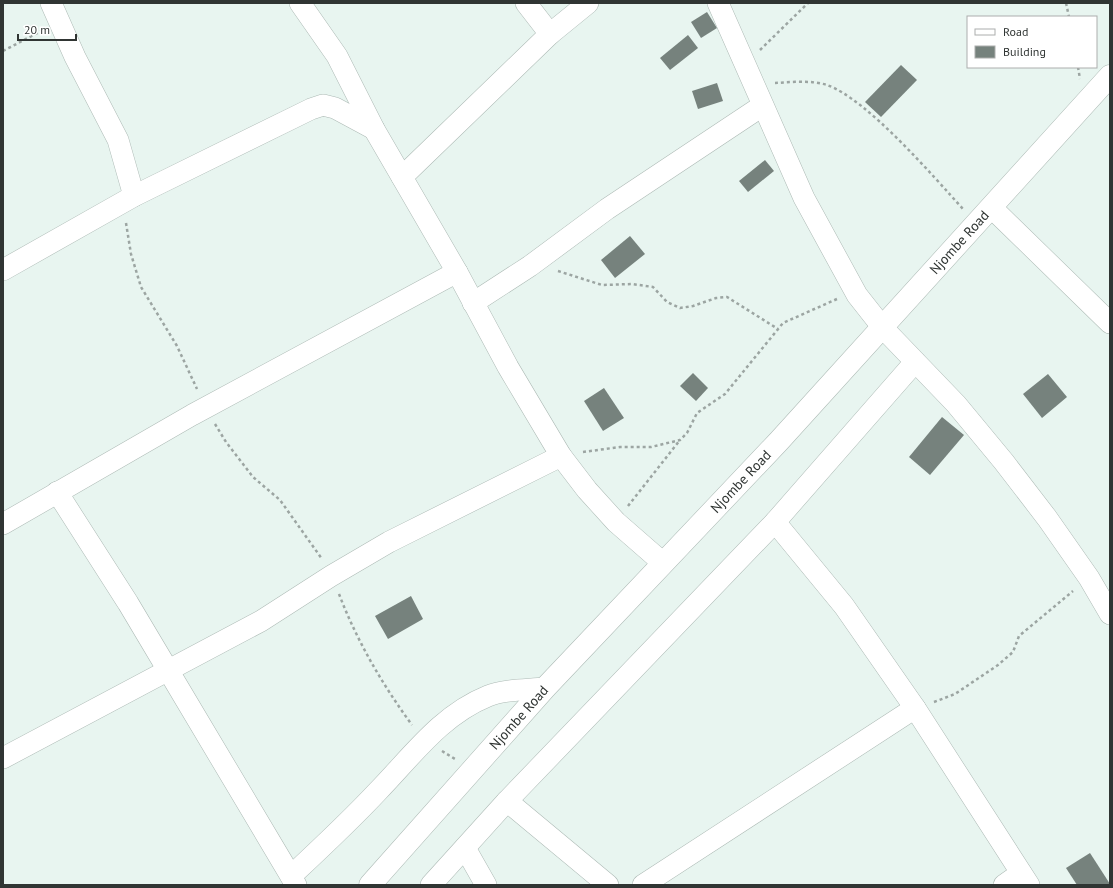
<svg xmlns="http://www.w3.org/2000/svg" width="1113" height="888" viewBox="0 0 1113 888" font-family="'PT Sans',sans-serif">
  <rect width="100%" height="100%" fill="#e8f5f0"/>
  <g fill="#76827d">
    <polygon points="707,12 717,28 701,38 691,22"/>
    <polygon points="688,35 698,48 670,70 660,58"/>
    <polygon points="901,65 917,80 881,117 865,102"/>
    <polygon points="717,83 723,101 698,109 692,91"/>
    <polygon points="765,160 774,171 748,192 739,181"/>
    <polygon points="630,236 645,254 615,278 601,260"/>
    <polygon points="693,373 708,388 696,401 680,386"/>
    <polygon points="1048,374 1067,397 1042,418 1023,394"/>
    <polygon points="604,388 624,418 603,431 584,401"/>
    <polygon points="942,417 964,435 930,475 909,457"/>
    <polygon points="411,596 423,619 388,639 375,616"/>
    <polygon points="1090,853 1110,884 1110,885 1077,885 1066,868"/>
  </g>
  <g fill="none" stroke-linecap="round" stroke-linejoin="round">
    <g stroke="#adbab5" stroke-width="22">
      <g id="minor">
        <polyline points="51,3 75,57 118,140 134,196"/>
        <polyline points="300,3 337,56 374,129 457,272 508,367 561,456 587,490 616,522 663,563"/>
        <polyline points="526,3 550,34"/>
        <polyline points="718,3 804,198 857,295 883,328 956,404 1004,462 1047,518 1089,578 1110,614"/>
        <polyline points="402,177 550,34 588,3"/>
        <polyline points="992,208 1110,323"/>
        <polyline points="3,270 134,196 311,109 323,105 335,108 374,129"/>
        <polyline points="473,303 530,266 607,209 762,106"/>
        <polyline points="57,492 128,603 296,885"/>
        <polyline points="775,522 844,606 915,708 1029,885"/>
        <polyline points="3,524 192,415 457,272"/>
        <polyline points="3,758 261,621 331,576 389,542 561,456"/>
        <polyline points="507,801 608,885"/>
        <polyline points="465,848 486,885"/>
        <path d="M291,876C321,848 350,821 378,791C412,756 441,715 488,696C505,689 527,690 545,688"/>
        <polyline points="431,885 507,801 775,522 915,362"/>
        <polyline points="643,885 915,708"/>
        <polyline points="1004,885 1021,873"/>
      </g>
    </g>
    <g stroke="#adbab5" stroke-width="23">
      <g id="highway">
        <path id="s1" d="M370,885L545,688L779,441L1110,76"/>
      </g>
    </g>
    <g stroke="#9ca5a2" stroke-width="2.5" stroke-dasharray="3 3" stroke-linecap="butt">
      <polyline points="1066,3 1069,17"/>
      <polyline points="760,50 808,3"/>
      <polyline points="3,51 43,30"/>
      <polyline points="1078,67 1080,79"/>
      <path d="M775,83C792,82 811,80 827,85C867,99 933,176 963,209"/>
      <polyline points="126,223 131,254 141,287 177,346 197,389"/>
      <polyline points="558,271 602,285 632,284 653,287 667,302 680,308 693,306 716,298 727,297 778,329"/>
      <polyline points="215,424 226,442 253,477 280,500 322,559"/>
      <polyline points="583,452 620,447 651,447 680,440 687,433 697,413 725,394 783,323 837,299"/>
      <polyline points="628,506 680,440"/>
      <path d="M339,594C357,641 382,684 412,725"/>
      <polyline points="934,702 955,694 998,665 1013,652 1019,636 1073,591"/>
      <polyline points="442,751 455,759"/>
    </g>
    <use href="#minor" stroke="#fff" stroke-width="21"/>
    <use href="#highway" stroke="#fff" stroke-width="22"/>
  </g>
  <g text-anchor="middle" stroke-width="3.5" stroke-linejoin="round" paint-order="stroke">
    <g font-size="14" fill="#303533" stroke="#fff">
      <text dy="5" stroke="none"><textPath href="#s1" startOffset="872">Njombe Road</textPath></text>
      <text dy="5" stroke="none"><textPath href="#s1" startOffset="548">Njombe Road</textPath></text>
      <text dy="5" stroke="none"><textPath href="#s1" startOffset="224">Njombe Road</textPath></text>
    </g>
  </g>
  <rect width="1113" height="888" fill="none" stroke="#303533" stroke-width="8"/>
  <rect x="967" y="16" width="130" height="52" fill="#ffffff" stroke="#acaead"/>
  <rect x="975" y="29" width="20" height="6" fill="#ffffff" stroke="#acaead"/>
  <text x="1003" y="36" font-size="12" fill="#303533">Road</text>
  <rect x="975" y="46" width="20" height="12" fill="#76827d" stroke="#acaead"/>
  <text x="1003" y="56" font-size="12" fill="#303533">Building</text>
  <path d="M18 34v6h58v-6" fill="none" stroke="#303533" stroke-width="2"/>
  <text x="24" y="34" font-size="12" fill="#303533" stroke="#ffffff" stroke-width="3" paint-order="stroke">20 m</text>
</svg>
